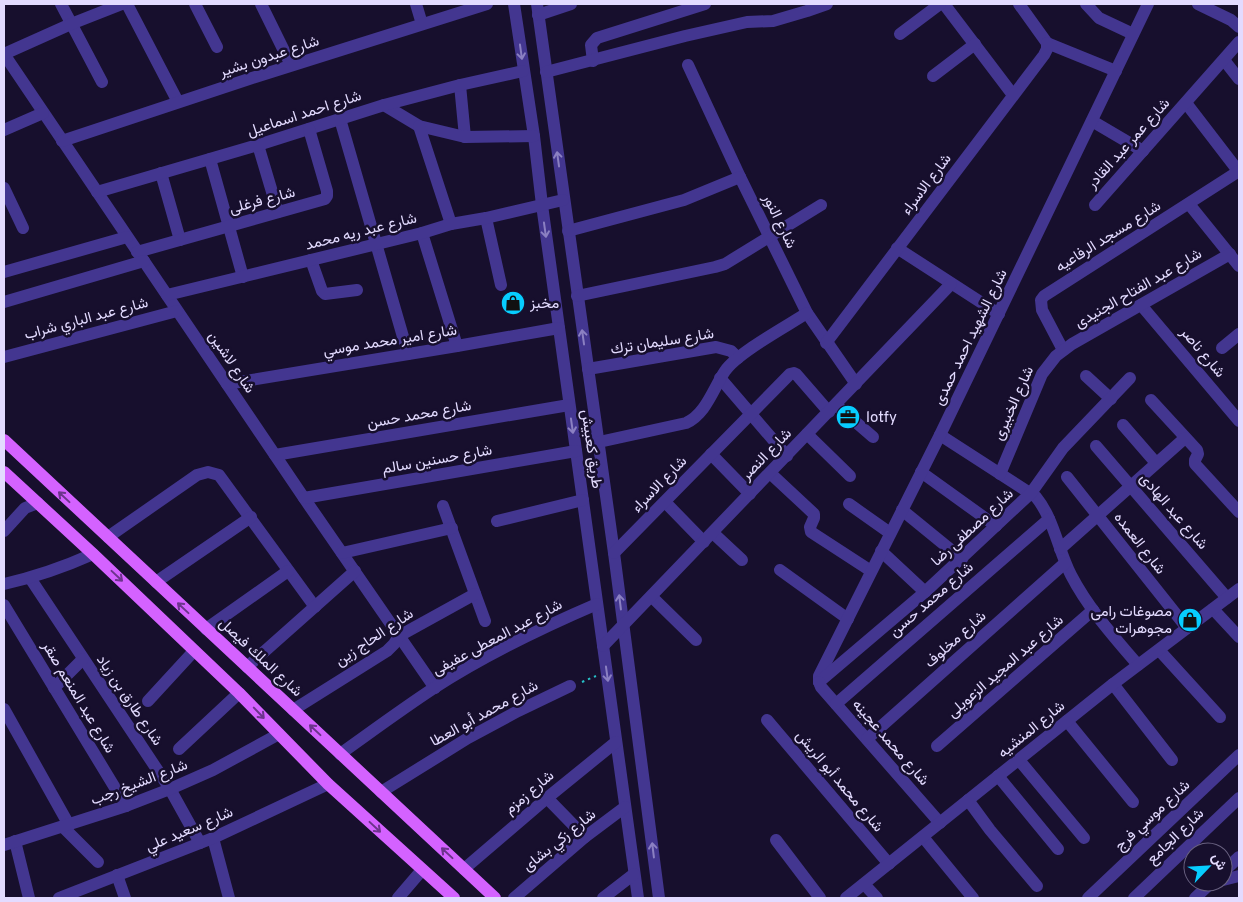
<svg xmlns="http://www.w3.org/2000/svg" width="1243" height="902" viewBox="0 0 1243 902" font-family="Overpass,Vazirmatn,sans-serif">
  <rect width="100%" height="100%" fill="#170f2d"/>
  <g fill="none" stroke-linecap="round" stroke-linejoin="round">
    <polyline stroke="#26c1c8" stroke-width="2" stroke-dasharray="2.5 4" stroke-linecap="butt" points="582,682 596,676"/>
    <g stroke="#433690" stroke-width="12">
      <polyline points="61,4 102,82"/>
      <polyline points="127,4 178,102"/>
      <polyline points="195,4 217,47"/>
      <polyline points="261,4 291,65"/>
      <polyline points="416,4 422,24"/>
      <polyline points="514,4 534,136 542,205 638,898"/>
      <polyline points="537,4 614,553 659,898"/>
      <polyline points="944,4 1013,95"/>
      <polyline points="1019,4 1047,43"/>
      <polyline points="1086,4 1099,18 1133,34"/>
      <polyline points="1198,4 1231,20 1239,27"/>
      <polyline points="538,15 571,4"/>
      <polyline points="900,34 940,4"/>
      <polyline points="1047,43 1116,71"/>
      <polyline points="4,54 304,498 435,688"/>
      <polyline points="4,54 71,24 122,4"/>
      <polyline points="1224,60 1239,79"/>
      <polyline points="593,61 591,45 597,38 705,4"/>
      <polyline points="688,65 740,177 807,313 856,384"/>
      <polyline points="546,72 685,36 747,22 773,21 807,11 827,4"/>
      <polyline points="933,76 975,44"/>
      <polyline points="460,85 465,137"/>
      <polyline points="1186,103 1239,172"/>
      <polyline points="384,105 419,126 465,137 534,136"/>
      <polyline points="340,119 408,354"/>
      <polyline points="1092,121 1143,151"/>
      <polyline points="419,126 451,224"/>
      <polyline points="4,130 43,113"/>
      <polyline points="62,141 252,78 487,4"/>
      <polyline points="258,145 278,212"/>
      <polyline points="210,159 243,277"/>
      <polyline points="161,173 180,240"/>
      <polyline points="4,188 23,228"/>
      <polyline points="97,192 258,145 384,105 460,85 523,71"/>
      <polyline points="1189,204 1239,266"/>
      <polyline points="1095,205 1239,42"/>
      <polyline points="486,218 501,285"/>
      <polyline points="568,231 684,200 740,177"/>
      <polyline points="422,233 457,346"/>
      <polyline points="897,248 999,314"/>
      <polyline points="137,252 325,199 327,196 327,191 309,129"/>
      <polyline points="311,260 322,291 325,294 357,290"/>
      <polyline points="4,272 127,237"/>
      <polyline points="167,295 422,233 451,224 486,218 563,200"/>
      <polyline points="577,296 715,267 725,264 821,205"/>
      <polyline points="4,302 144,261"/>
      <polyline points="1141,305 1239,421"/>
      <polyline points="826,343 1044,55 1047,49 1047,43"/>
      <polyline points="1222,348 1239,334"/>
      <polyline points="1063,350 1042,310 1041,300 1044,296 1239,171"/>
      <polyline points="4,357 177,311"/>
      <polyline points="588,369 716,347 731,351 738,358"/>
      <polyline points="1086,376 1111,399"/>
      <polyline points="720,378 787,456"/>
      <polyline points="227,384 457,346 559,328"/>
      <polyline points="1151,400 1197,450 1198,454 1195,460 1195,464 1239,512"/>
      <polyline points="836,405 873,437"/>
      <polyline points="1123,425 1156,463"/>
      <polyline points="807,434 850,476"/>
      <path d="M940,435L1036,497C1054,519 1058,550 1071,575C1088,608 1114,637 1138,665"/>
      <path d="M599,442L686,423C706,414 713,389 725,371C737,353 787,326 807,313"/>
      <polyline points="1096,446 1227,598"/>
      <polyline points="711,454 750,494"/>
      <polyline points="275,455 569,405"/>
      <polyline points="921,472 996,526"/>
      <polyline points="770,473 814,514 814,518 810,527 811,532 871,571"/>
      <polyline points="1000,474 1042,374 1056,356 1072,344 1230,254"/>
      <polyline points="1067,477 1187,628"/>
      <polyline points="304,498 576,451"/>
      <polyline points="665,502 704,542"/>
      <polyline points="849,504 890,533"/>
      <polyline points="443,506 485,621"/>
      <polyline points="902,510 962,559"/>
      <polyline points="497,521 583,500"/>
      <polyline points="4,531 25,508 38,503"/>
      <polyline points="713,533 742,560"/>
      <polyline points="108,537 197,475 208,472 219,475 315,607"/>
      <polyline points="1060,549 1185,438"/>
      <polyline points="881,551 925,592"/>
      <polyline points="342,553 452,528"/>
      <polyline points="614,553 790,374 794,373 796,374 829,412"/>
      <polyline points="780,570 848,619"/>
      <polyline points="30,578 170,789 200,843"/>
      <polyline points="156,582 251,517"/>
      <path d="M4,584C35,577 64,567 93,554"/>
      <polyline points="652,597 696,640"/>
      <polyline points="4,605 126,806"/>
      <polyline points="1213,609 1239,637"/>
      <polyline points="206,629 288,571"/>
      <polyline points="603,646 951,284"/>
      <polyline points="1159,650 1220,717"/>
      <polyline points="247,667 355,571"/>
      <polyline points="819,682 819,676 940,435 1148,4"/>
      <polyline points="819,682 925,592 1031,493 1063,448 1130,378"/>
      <polyline points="819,682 821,687 940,823"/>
      <polyline points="1113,684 1172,760"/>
      <polyline points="54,688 83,659"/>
      <polyline points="148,701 194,651"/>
      <polyline points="836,704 1049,519"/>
      <polyline points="4,709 69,825"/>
      <polyline points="293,710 387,651 394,644 399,636 475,594"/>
      <polyline points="767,720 889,864"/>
      <polyline points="1067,721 1133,802"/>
      <polyline points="867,739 1065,563"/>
      <polyline points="937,746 1093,610"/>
      <polyline points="179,749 239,693"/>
      <path d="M340,754C371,732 402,709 434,688C485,655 541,628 597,604"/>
      <polyline points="1019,760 1084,838"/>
      <polyline points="998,776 1058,849"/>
      <polyline points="381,792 468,738 518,711 570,686"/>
      <polyline points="547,798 585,837"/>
      <polyline points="968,800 990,830 1037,886"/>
      <polyline points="63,827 98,862"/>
      <polyline points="923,837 973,898"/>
      <polyline points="213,838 229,898"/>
      <polyline points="776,840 820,898"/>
      <polyline points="15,841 29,898"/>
      <polyline points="4,845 126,806 170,789 213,770 279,734"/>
      <polyline points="464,869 547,798 616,742"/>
      <polyline points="1223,872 1239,857"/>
      <polyline points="117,875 125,898"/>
      <polyline points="1223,880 1239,876"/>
      <polyline points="864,884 877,898"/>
      <polyline points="59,898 213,838 328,784"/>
      <polyline points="398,898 422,870"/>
      <polyline points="514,898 585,837 625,807"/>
      <polyline points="603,898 634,874"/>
      <polyline points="846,898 1113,684 1239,589"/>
      <polyline points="1088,898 1239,755"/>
      <polyline points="1134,898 1239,798"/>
      <polyline points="1195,898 1212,882"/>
    </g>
    <g stroke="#d462ff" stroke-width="12">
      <polyline points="4,440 495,898"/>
      <polyline points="4,472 93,554 239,693 328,784 454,898"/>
    </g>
  </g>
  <defs><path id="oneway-shaft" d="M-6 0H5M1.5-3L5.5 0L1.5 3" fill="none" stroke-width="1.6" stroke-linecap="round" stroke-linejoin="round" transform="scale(1.25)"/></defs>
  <g stroke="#8b80c2">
    <use href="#oneway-shaft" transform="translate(521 52) rotate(82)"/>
    <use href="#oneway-shaft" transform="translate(558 159) rotate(-98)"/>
    <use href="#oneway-shaft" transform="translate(545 230) rotate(82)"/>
    <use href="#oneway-shaft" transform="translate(583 337) rotate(-98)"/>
    <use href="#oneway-shaft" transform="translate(572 426) rotate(82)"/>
    <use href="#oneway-shaft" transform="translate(620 602) rotate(-97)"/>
    <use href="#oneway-shaft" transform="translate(607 674) rotate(82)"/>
    <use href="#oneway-shaft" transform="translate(653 850) rotate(-97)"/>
  </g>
  <g stroke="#6c348c">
    <use href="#oneway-shaft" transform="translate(64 497) rotate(-137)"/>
    <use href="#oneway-shaft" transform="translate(117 576) rotate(43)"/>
    <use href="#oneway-shaft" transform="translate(183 608) rotate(-137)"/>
    <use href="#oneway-shaft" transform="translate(259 713) rotate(46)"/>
    <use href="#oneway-shaft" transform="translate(315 730) rotate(-137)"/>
    <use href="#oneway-shaft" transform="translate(375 827) rotate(43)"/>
    <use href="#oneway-shaft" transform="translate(447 853) rotate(-137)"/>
  </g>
  <defs>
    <g id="shop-disc" transform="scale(1.25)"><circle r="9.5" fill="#07cdff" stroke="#170f2d"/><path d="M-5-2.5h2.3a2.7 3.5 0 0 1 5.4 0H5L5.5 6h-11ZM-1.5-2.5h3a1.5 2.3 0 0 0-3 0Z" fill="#111"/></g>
    <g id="office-disc" transform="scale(1.25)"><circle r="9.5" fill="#07cdff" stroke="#170f2d"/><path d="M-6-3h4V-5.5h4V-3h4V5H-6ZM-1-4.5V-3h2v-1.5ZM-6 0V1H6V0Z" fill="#111"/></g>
  </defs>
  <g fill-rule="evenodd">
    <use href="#shop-disc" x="513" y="303"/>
    <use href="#office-disc" x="848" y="417"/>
    <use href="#shop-disc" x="1190" y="620"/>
  </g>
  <g text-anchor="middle" stroke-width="5" stroke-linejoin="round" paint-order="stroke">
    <g font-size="15" fill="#e3dbff" stroke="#170f2d">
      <text transform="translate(269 56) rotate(-18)" y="5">شارع عبدون بشير</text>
      <text transform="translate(304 113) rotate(-18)" y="5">شارع احمد اسماعيل</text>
      <text transform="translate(1128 143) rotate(-48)" y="5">شارع عمر عبد القادر</text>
      <text transform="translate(926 184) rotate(-53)" y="5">شارع الاسراء</text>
      <text transform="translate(262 200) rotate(-15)" y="5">شارع فرغلى</text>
      <text transform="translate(780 221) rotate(64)" y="5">شارع النور</text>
      <text transform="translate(361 231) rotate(-14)" y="5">شارع عبد ريه محمد</text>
      <text transform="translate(1108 236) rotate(-32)" y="5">شارع مسجد الرفاعيه</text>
      <text transform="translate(1138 288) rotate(-30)" y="5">شارع عبد الفتاح الجنيدى</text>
      <text transform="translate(86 318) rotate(-15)" y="5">شارع عبد الباري شراب</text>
      <text transform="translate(970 337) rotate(-64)" y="5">شارع الشهيد احمد حمدى</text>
      <text transform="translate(390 340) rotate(-9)" y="5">شارع امير محمد موسي</text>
      <text transform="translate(662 341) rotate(-9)" y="5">شارع سليمان ترك</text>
      <text transform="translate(1203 352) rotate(50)" y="5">شارع ناصر</text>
      <text transform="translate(232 362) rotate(56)" y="5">شارع لاشين</text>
      <text transform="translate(1013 403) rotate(-66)" y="5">شارع الخبيرى</text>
      <text transform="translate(419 414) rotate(-10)" y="5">شارع محمد حسن</text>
      <text transform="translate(592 449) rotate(82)" y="5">طريق كعبيش</text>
      <text transform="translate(766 454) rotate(-46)" y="5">شارع النصر</text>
      <text transform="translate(437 459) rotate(-10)" y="5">شارع حسنين سالم</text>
      <text transform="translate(659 484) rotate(-46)" y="5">شارع الاسراء</text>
      <text transform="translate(1174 511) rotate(49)" y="5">شارع عبد الهادى</text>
      <text transform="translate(972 527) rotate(-43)" y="5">شارع مصطفى رضا</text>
      <text transform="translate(1140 543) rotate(52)" y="5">شارع العمده</text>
      <text transform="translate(931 599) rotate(-41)" y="5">شارع محمد حسن</text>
      <text transform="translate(374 637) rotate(-34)" y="5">شارع الحاج زين</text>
      <text transform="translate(497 637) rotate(-28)" y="5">شارع عبد المعطى عفيفى</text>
      <text transform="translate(955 639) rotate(-42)" y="5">شارع مخلوف</text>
      <text transform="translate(261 657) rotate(43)" y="5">شارع الملك فيصل</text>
      <text transform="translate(1005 666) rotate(-41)" y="5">شارع عبد المجيد الزعويلى</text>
      <text transform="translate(79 697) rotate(59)" y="5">شارع عبد المنعم صقر</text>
      <text transform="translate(130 700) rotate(56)" y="5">شارع طارق بن زياد</text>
      <text transform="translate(484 713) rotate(-29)" y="5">شارع محمد أبو العطا</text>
      <text transform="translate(1031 729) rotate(-39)" y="5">شارع المنشيه</text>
      <text transform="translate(891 742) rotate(49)" y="5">شارع محمد عجينه</text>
      <text transform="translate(840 781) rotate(50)" y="5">شارع محمد أبو الريش</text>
      <text transform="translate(139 782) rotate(-21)" y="5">شارع الشيخ رجب</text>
      <text transform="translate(529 792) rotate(-40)" y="5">شارع زمزم</text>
      <text transform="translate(1152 815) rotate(-43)" y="5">شارع موسي فرج</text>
      <text transform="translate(189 829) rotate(-23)" y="5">شارع سعيد علي</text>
      <text transform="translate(1175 836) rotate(-44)" y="5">شارع الجامع</text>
      <text transform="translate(559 840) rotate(-39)" y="5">شارع زكي بشاى</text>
    </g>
    <g font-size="15" fill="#e3dbff" stroke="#170f2d" text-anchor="start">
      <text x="530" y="308">مخبز</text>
      <text x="866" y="422">lotfy</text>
      <text x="1172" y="616" text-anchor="end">مصوغات رامى<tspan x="1172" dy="17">مجوهرات</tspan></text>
    </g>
  </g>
  <rect width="1243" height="902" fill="none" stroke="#e3dbff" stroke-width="10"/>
  <g transform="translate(1208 867) rotate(65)"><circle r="24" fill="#170f2d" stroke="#696181"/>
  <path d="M0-4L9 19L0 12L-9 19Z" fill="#07cdff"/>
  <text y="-8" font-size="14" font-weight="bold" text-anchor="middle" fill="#e3dbff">ش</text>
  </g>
</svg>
